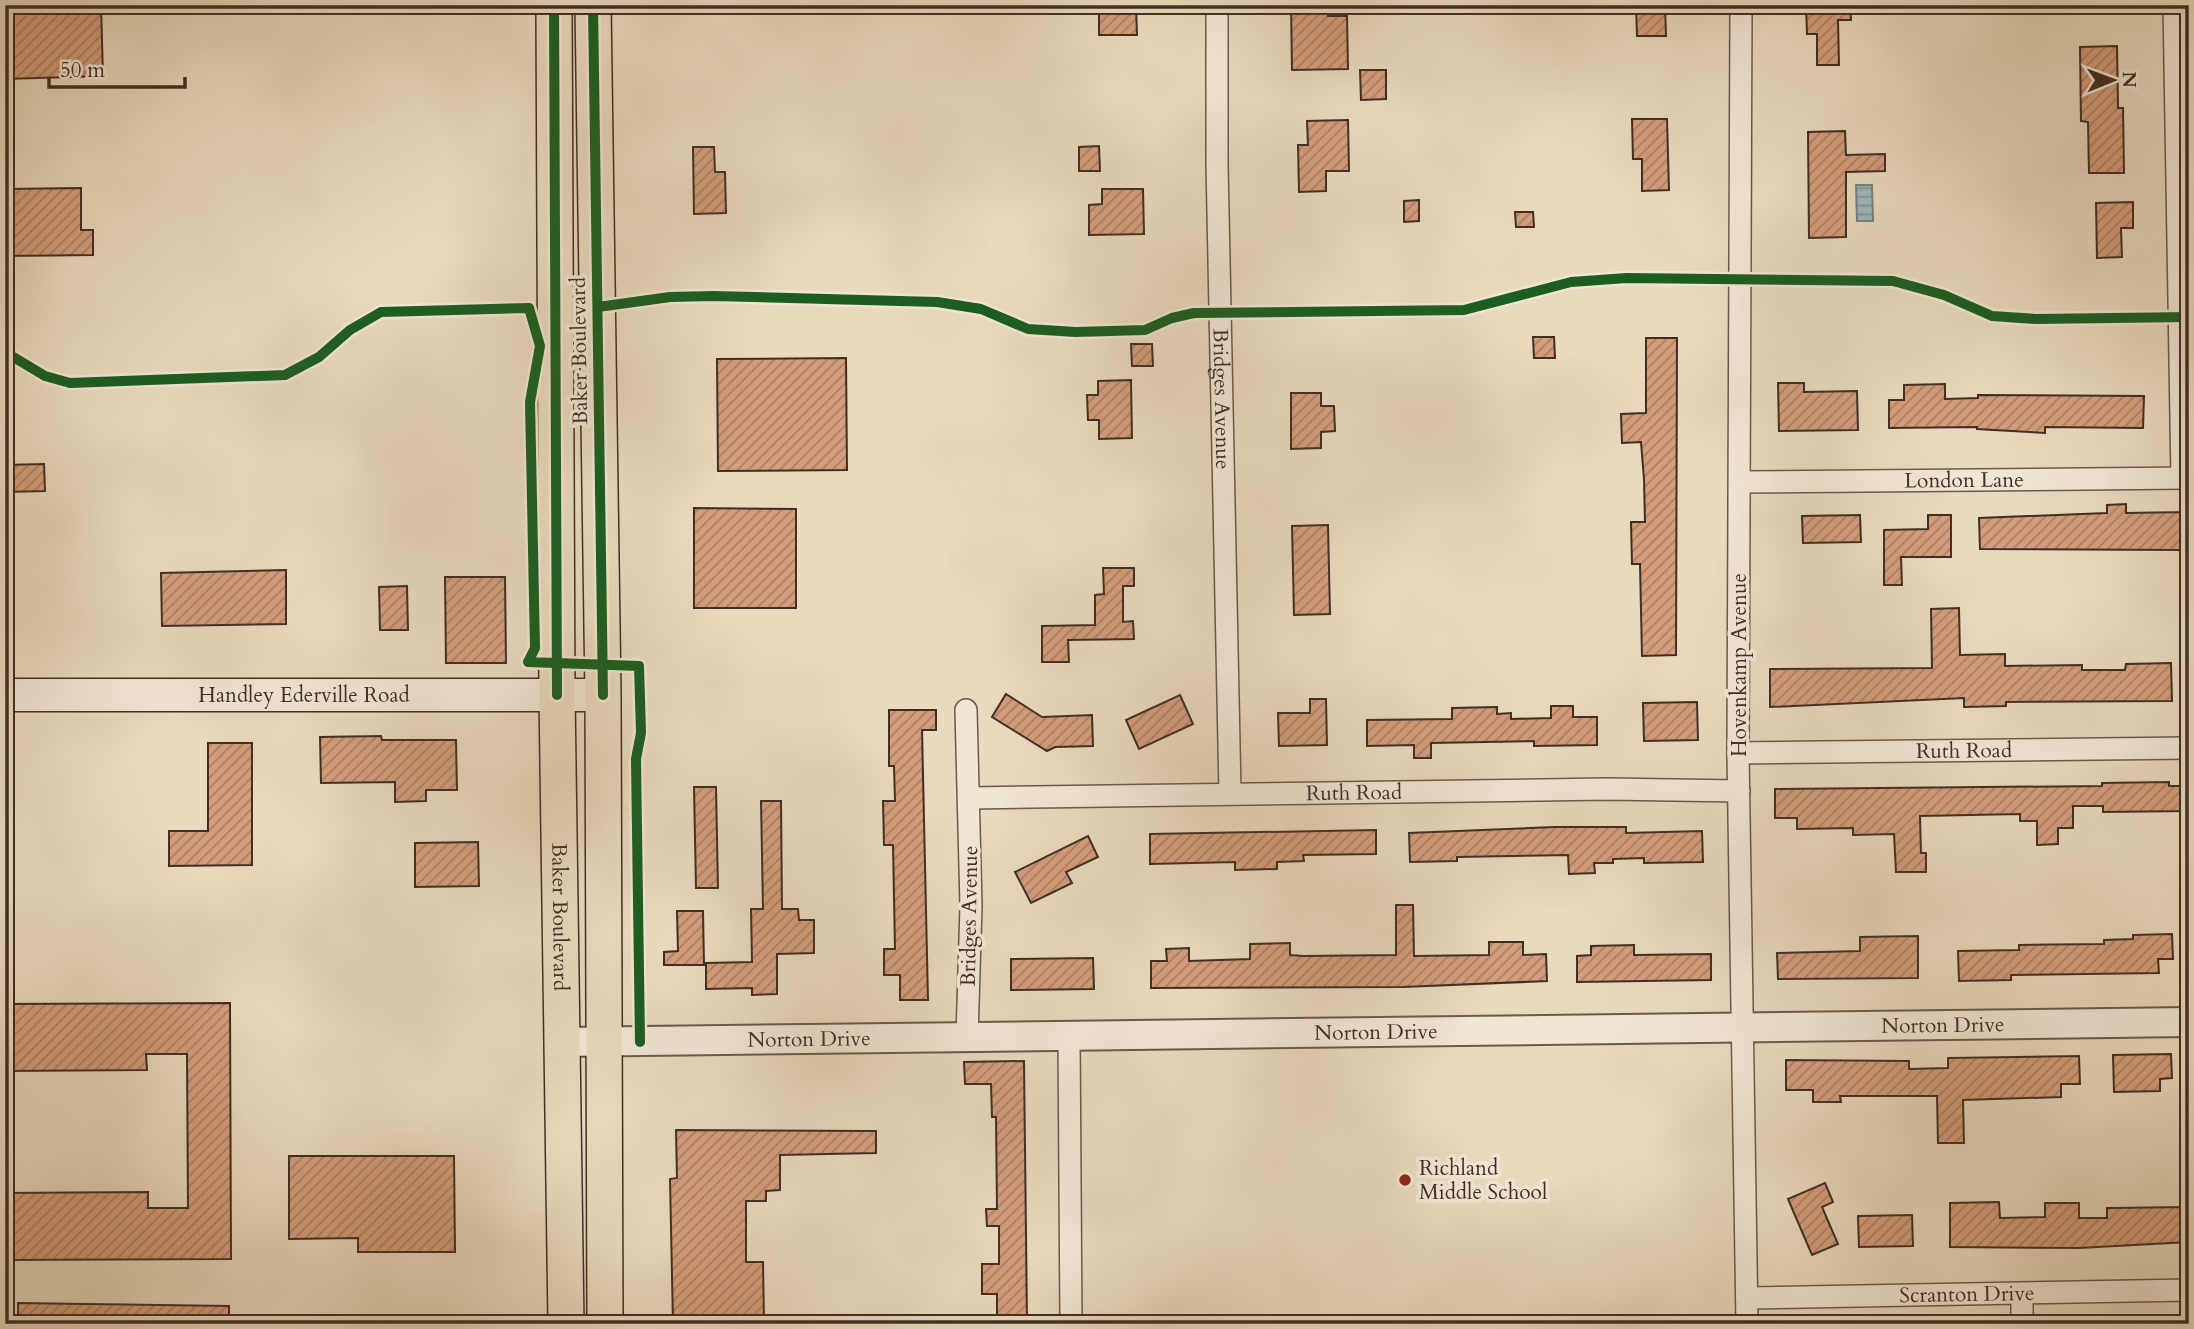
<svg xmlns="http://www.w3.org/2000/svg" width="2194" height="1329" viewBox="0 0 2194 1329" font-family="Cardo,serif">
  <defs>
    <pattern id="water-rules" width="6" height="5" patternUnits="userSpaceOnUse" patternTransform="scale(1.75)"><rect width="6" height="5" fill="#9db7bc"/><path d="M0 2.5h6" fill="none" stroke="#819599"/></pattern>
    <pattern id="building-hatch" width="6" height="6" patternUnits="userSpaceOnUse" patternTransform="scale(1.75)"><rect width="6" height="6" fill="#d49d7b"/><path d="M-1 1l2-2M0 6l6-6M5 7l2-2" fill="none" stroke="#ad8065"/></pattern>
  </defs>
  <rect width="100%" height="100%" fill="#e9d9bd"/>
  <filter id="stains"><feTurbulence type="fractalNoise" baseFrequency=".00286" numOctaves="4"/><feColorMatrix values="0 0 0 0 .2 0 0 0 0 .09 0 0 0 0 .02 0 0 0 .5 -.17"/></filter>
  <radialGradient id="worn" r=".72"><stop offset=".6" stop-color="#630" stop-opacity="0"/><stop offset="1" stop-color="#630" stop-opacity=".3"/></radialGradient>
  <polygon fill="url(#water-rules)" stroke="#788080" stroke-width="2" points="1856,185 1872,185 1873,221 1857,221"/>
  <g fill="url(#building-hatch)" stroke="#402e26" stroke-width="2">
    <polygon points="79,5 101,5 103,76 5,79 5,11 79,9"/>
    <polygon points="1099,5 1136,5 1137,35 1099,35"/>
    <polygon points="1291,5 1328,5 1328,16 1347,16 1348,69 1292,70"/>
    <polygon points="1636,5 1665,5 1666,36 1637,36"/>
    <polygon points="1806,5 1850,6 1851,20 1838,20 1839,65 1817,65 1817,34 1807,34"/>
    <polygon points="2117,46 2118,108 2123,108 2124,173 2089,173 2088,122 2081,121 2080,47"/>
    <polygon points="1360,70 1386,70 1386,99 1361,100"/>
    <polygon points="1632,119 1667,119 1669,190 1642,191 1642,159 1633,159"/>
    <polygon points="1348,120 1349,171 1326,171 1326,191 1299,192 1298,145 1308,145 1307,121"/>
    <polygon points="1845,131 1846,155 1885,154 1885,171 1846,172 1846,237 1809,238 1808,132"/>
    <polygon points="1099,146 1100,171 1079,171 1079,147"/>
    <polygon points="693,147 714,147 715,172 725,172 726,213 694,214"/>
    <polygon points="81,188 81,230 93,230 93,255 5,256 5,189"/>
    <polygon points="1102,189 1143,189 1144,234 1089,235 1089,205 1102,204"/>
    <polygon points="1419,200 1419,221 1404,222 1404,201"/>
    <polygon points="2133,202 2133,228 2121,228 2122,257 2097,258 2096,203"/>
    <polygon points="1515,212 1533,212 1534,227 1516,227"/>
    <polygon points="1533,337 1554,337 1555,358 1534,358"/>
    <polygon points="1646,338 1677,338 1676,655 1642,656 1640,564 1632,564 1631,522 1645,522 1644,479 1641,442 1622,443 1621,414 1646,413"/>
    <polygon points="1131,344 1152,344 1153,366 1132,366"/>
    <polygon points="846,358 847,470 718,471 717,359"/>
    <polygon points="1131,380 1132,438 1099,439 1099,420 1088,420 1087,395 1098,395 1098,381"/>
    <polygon points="1778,383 1804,383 1804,392 1857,391 1858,430 1779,431"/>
    <polygon points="1945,384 1945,399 1978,398 1978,395 2144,396 2143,428 2045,427 2045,433 1977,429 1977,427 1889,428 1889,400 1904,400 1904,385"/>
    <polygon points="1291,393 1321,393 1321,406 1334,406 1335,431 1321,432 1321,448 1291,449"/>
    <polygon points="44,464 45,491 5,492 5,465"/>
    <polygon points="2126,504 2126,513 2189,512 2189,542 2182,542 2182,550 1980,549 1979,518 2107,513 2107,505"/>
    <polygon points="694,508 796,509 796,608 694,608"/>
    <polygon points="1860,515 1861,542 1803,543 1802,516"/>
    <polygon points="1928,515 1951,515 1951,557 1901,557 1902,585 1884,585 1884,530 1928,529"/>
    <polygon points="1328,525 1330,614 1294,615 1292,526"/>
    <polygon points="1103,568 1134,568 1134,586 1123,586 1123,622 1133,621 1134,639 1068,640 1069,662 1042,662 1042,626 1095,625 1095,595 1104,594"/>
    <polygon points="286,570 286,624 162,626 161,573"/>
    <polygon points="445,577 505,577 506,663 446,663"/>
    <polygon points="407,586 408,630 380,630 379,587"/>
    <polygon points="1959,608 1960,655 2005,654 2005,666 2082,665 2082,670 2125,670 2126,664 2171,663 2172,701 2006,702 2006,706 1964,707 1964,698 1770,707 1770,669 1932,668 1931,609"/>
    <polygon points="1006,694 1042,717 1092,715 1093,746 1055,747 1047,751 992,717"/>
    <polygon points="1180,695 1193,724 1139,749 1126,720"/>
    <polygon points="1310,699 1326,699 1327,745 1279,746 1278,713 1310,713"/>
    <polygon points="1697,702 1698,740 1644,741 1643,703"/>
    <polygon points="1551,706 1573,706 1573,717 1597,717 1597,745 1534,746 1534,741 1431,743 1431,758 1414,758 1414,745 1367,746 1367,720 1452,719 1452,708 1497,707 1497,714 1511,713 1511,719 1551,718"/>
    <polygon points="889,710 936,710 936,730 922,730 928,1000 900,1000 900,975 884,975 884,949 895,949 893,845 884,845 883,801 895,801 894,766 889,766"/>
    <polygon points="381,736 382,740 456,740 457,790 426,790 426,801 395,802 395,782 321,783 320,737"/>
    <polygon points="208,743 252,743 252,865 169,866 169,831 208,831"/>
    <polygon points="2169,782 2169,786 2189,786 2189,811 2103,812 2103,806 2073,806 2073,828 2058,828 2058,844 2037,845 2037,821 2020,821 2020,814 1920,816 1921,853 1926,853 1926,872 1896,872 1894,834 1853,835 1853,828 1797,829 1797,818 1775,818 1775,789 2102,786 2102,783"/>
    <polygon points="694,787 716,787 718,888 696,888"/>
    <polygon points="761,801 781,801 782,909 798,909 799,920 814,920 814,953 777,954 777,994 752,995 752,988 706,989 706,963 752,962 751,909 763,909"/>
    <polygon points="1554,827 1626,827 1626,833 1702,831 1703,862 1644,863 1644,858 1613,859 1613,863 1594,863 1595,873 1569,874 1568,855 1457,857 1457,861 1410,862 1409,833"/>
    <polygon points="1376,830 1376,854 1303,855 1304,861 1277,862 1277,869 1235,870 1235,862 1150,864 1150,834"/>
    <polygon points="1088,836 1098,857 1066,872 1072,883 1031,903 1015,872"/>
    <polygon points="478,842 479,886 415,887 415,843"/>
    <polygon points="1396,905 1413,905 1414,956 1489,955 1489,942 1523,942 1523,955 1546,954 1547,981 1403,987 1151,988 1151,961 1167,961 1166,949 1189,948 1189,961 1250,959 1250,944 1290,943 1290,955 1303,956 1396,955"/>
    <polygon points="677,911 703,911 704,965 664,965 664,952 678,951"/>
    <polygon points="2172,934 2173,959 2158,959 2159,973 2011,975 2011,980 1959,981 1958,951 2019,950 2019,945 2104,944 2104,940 2133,939 2133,935"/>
    <polygon points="1918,936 1918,978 1778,979 1777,953 1860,951 1860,937"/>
    <polygon points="1634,945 1634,955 1711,954 1711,980 1577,982 1577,956 1591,955 1591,946"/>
    <polygon points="1093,958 1094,989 1011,990 1011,959"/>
    <polygon points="230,1003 231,1259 5,1260 5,1193 148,1192 148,1208 188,1208 187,1054 146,1054 147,1070 5,1071 5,1004"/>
    <polygon points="2171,1054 2172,1078 2160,1079 2160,1091 2114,1092 2113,1055"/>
    <polygon points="2079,1056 2080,1084 2061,1084 2061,1097 1963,1100 1964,1143 1938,1143 1937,1096 1840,1096 1841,1102 1813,1102 1813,1090 1786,1090 1786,1060 1909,1061 1909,1069 1948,1068 1948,1058"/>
    <polygon points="1024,1061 1027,1322 997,1322 997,1294 982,1294 982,1264 999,1264 999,1226 987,1226 986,1209 997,1209 996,1117 992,1117 991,1084 965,1084 964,1062"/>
    <polygon points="676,1130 876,1131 876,1153 780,1155 780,1190 766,1191 766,1201 746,1201 746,1262 763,1262 764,1324 673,1324 670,1179 677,1178"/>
    <polygon points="289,1156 454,1156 455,1252 358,1252 358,1238 289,1239"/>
    <polygon points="1825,1183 1833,1202 1822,1207 1838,1244 1812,1255 1788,1199"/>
    <polygon points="1999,1202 2000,1218 2045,1217 2045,1203 2079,1203 2079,1218 2107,1218 2107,1208 2189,1207 2189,1242 2079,1248 1950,1247 1950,1203"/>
    <polygon points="1912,1215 1913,1246 1859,1247 1858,1216"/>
    <polygon points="18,1303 229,1306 229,1324 18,1324"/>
  </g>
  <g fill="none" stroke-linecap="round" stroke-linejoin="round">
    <g stroke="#6a594c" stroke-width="24">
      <g id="minor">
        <path id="s1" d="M1217,5V164L1230,793"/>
        <polyline points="1741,5 1738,753 1747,1324"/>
        <polyline points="2174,5 2182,478"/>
        <path id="s2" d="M1740,482L2189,478"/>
        <polyline points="966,710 971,906 967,1037"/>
        <path id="s3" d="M1738,753L2189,748"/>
        <path id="s4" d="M969,798L1607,789L1739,791"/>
        <polyline points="1069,1036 1071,1324"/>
        <path id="s5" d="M1747,1298L2189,1290"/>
        <polyline points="2022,1324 2022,1293"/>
      </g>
    </g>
    <g stroke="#6a594c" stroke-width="32">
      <g id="tertiary">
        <path id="s6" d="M562,1042L2189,1022"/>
      </g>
    </g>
    <g stroke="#402e26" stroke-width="35">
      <g id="secondary">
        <path id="s7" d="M5,695H603"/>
      </g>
    </g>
    <g stroke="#402e26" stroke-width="38">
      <g id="primary">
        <path id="s8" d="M554,5L557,695L566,1324"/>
        <polyline points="593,5 603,695 605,1324"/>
      </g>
    </g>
    <use href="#minor" stroke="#f1e6d4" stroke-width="21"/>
    <use href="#tertiary" stroke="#f1e6d4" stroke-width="28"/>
    <use href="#secondary" stroke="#f1e6d4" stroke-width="32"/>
    <use href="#primary" stroke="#e9d9bd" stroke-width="35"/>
    <g stroke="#f1e6d4" stroke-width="15">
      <g id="cycleway">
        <polyline points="554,5 557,695"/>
        <polyline points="593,5 603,695"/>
        <polyline points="598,307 670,297 713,296 937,302 981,309 1028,329 1076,332 1145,330 1172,318 1194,313 1464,310 1571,282 1627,278 1893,281 1944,295 1992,316 2036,319 2189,317"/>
        <polyline points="5,352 45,376 70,383 285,375 319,357 350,330 381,312 529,308 540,346 530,402 535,648 528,662 639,666 641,733 636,759 640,1042"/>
      </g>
    </g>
    <use href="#cycleway" stroke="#1b5e20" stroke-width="10"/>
  </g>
  <circle fill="#8f2418" stroke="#f1e6d4" stroke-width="2.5" cx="1405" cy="1180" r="7"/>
  <g text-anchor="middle" stroke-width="7" stroke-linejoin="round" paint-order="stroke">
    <g font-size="21" fill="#402e26" stroke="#f1e6d4">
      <text transform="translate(579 351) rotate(-91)" y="7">Baker Boulevard</text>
      <text dy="7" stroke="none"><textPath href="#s1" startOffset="394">Bridges Avenue</textPath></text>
      <text dy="7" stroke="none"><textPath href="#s2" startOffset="224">London Lane</textPath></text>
      <text transform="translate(1739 665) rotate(-90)" y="7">Hovenkamp Avenue</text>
      <text dy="7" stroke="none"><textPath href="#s7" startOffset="299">Handley Ederville Road</textPath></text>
      <text dy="7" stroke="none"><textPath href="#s3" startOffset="226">Ruth Road</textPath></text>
      <text dy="7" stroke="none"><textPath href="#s4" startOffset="385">Ruth Road</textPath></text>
      <text transform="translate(969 916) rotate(-89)" y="7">Bridges Avenue</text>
      <text dy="7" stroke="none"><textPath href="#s8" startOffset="912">Baker Boulevard</textPath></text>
      <text dy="7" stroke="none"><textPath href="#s6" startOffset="1381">Norton Drive</textPath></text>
      <text dy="7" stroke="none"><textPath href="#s6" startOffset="814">Norton Drive</textPath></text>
      <text dy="7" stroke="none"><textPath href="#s6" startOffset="247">Norton Drive</textPath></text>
      <text dy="7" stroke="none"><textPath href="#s5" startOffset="220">Scranton Drive</textPath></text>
    </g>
    <g font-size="21" fill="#402e26" stroke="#f1e6d4" text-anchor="start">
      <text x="1419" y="1175">Richland<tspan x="1419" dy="24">Middle School</tspan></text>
    </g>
  </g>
  <rect width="2194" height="1329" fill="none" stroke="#e9d9bd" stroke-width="28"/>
  <rect x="7" y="7" width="2180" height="1315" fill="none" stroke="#402e26" stroke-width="3.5"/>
  <rect x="14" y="14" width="2166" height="1301" fill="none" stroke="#402e26" stroke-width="2"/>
  <g transform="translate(2113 80) rotate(89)" stroke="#f1e6d4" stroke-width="5" paint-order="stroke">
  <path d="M0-5L12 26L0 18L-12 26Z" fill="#402e26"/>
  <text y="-10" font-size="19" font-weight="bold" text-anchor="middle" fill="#402e26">N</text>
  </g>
  <path d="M49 77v10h136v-10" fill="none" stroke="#402e26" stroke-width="3.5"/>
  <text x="60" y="77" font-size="21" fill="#402e26" stroke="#f1e6d4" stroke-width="5" paint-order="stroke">50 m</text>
  <rect width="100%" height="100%" filter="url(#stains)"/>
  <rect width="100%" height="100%" fill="url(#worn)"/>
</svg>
